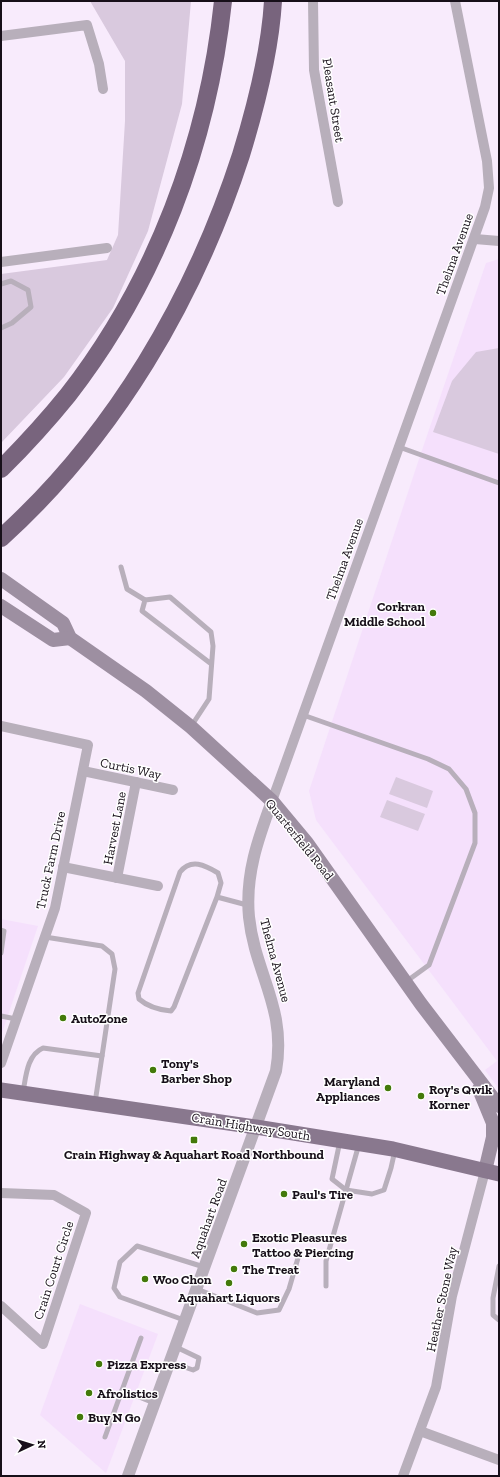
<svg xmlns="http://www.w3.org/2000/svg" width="500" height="1477" viewBox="0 0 500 1477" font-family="'Zilla Slab',serif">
  <rect width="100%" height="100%" fill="#f8ebfc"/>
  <g fill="#f5e0fc">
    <polygon points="499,259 499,1089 485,1070 497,1061 316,820 309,791 420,456 486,263"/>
    <polygon points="1,919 38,926 1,1036"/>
    <polygon points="80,1304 158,1334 106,1473 40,1415"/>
  </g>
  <g fill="#d9c9de">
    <polygon points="90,1 191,1 182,104 148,231 113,308 64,377 1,443 1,274 107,260 118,235 125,121 125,61"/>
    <polygon points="499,348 499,454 433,432 452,381 476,352"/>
    <polygon points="396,777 433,791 427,808 389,794"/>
    <polygon points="387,800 425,814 418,831 380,817"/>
  </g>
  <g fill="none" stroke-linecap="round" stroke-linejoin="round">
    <g stroke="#b8afbb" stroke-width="5">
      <polyline points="1,284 11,281 28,290 31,307 12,323 1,328"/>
      <polyline points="399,447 499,483"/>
      <polyline points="121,567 127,589 145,600"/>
      <polyline points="303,715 428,759 449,769 466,789 475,813 475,843 429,965 407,981"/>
      <polyline points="192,725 209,699 213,646 211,632 170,597 145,600 142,611 210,663"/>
      <path d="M217,897L174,1007L171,1011C160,1010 147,1006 139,999L138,993L180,872C191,858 205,865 218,873L221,883L217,897L247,905"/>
      <polyline points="1,930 4,931 1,953"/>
      <polyline points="45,937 102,946 112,954 115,969 95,1103"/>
      <polyline points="1,1016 16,1019"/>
      <path d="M23,1092C26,1076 27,1055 43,1048L102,1056"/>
      <polyline points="359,1144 346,1190 372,1194 384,1190 391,1168 395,1150"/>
      <polyline points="499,1266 493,1298 493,1315 499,1320"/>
      <polyline points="326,1286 326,1261 346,1190 332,1179 340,1141"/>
      <polyline points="197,1289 257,1313 279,1310 289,1289 298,1258"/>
      <polyline points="184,1320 120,1297 114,1288 120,1262 137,1246 204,1267"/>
      <polyline points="170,1362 193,1370 197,1368 199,1358 176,1347"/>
      <polyline points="122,1390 154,1403"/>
      <polyline points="105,1437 141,1338"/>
    </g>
    <g stroke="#b8afbb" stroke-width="10">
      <polyline points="313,1 314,70 338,202"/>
      <polyline points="1,36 87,25 99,64 103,89"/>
      <polyline points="475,239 499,241"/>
      <polyline points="1,262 107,248"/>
      <polyline points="1,726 88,745 55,908 1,1063"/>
      <polyline points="83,771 173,790"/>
      <polyline points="272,801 485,207 489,188 487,161 455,1"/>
      <polyline points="63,867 158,886"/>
      <polyline points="117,878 136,782"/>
      <polyline points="1,1193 54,1195 86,1213 43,1344 1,1306"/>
      <polyline points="420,1431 499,1460"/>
      <polyline points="403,1476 436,1387 452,1296 485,1171"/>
    </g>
    <path stroke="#b8afbb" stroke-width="12" d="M128,1476L276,1071C287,1008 255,974 249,917C245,875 258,839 272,801"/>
    <g stroke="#9d8fa1" stroke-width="14">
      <polyline points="1,579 63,623 70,638 146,691 191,727 272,801 307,843 421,1004 499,1106"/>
      <polyline points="1,606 53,640 70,638"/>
      <polyline points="479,1089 493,1123 493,1137 485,1171"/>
    </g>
    <polyline stroke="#89788e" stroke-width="15" points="1,1090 256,1127 393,1149 499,1174"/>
    <g stroke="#78647d" stroke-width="18">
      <path d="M1,469C24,446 47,421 68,395C156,282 208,143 223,1"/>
      <path d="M1,538C114,436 194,300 241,155C256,106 270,53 273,1"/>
    </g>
  </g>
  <g fill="#43790a" stroke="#fff" stroke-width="1.5">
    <circle cx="433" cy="613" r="4"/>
    <circle cx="63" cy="1018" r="4"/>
    <circle cx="153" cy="1070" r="4"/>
    <circle cx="388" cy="1088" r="4"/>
    <circle cx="421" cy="1096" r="4"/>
    <rect x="190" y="1136" width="8" height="8" rx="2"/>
    <circle cx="284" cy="1194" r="4"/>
    <circle cx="244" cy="1244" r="4"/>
    <circle cx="234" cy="1269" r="4"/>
    <circle cx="145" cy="1279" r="4"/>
    <circle cx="229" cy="1283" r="4"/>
    <circle cx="99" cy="1364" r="4"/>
    <circle cx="89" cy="1393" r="4"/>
    <circle cx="80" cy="1417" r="4"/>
  </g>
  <g text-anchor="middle" stroke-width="3" stroke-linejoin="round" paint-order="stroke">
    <g font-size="13" fill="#170f19" stroke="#fff">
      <text transform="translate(334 100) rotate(81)" y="5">Pleasant Street</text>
      <text transform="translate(454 254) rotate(-70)" y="5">Thelma Avenue</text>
      <text transform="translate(344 559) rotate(-70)" y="5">Thelma Avenue</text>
      <text transform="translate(131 768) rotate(12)" y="5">Curtis Way</text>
      <text transform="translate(114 828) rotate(-79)" y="5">Harvest Lane</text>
      <text transform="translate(300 839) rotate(51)" y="5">Quarterfield Road</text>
      <text transform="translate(50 860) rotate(-78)" y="5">Truck Farm Drive</text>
      <text transform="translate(276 960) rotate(75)" y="5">Thelma Avenue</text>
      <text transform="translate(251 1126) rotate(9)" y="5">Crain Highway South</text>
      <text transform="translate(208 1218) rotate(-70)" y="5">Aquahart Road</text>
      <text transform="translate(53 1270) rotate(-72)" y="5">Crain Court Circle</text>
      <text transform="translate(441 1299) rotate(-78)" y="5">Heather Stone Way</text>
    </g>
    <g font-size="13" font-weight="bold" fill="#170f19" stroke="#fff" text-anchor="start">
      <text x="425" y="611" text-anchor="end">Corkran<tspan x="425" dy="15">Middle School</tspan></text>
      <text x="71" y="1023">AutoZone</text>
      <text x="161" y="1068">Tony's<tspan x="161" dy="15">Barber Shop</tspan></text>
      <text x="380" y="1086" text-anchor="end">Maryland<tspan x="380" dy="15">Appliances</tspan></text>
      <text x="429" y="1094">Roy's Qwik<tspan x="429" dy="15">Korner</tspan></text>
      <text x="194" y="1159" text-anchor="middle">Crain Highway &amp; Aquahart Road Northbound</text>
      <text x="292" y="1199">Paul's Tire</text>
      <text x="252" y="1242">Exotic Pleasures<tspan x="252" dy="15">Tattoo &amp; Piercing</tspan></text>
      <text x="242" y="1274">The Treat</text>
      <text x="153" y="1284">Woo Chon</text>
      <text x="229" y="1302" text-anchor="middle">Aquahart Liquors</text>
      <text x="107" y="1369">Pizza Express</text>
      <text x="97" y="1398">Afrolistics</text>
      <text x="88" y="1422">Buy N Go</text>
    </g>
  </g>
  <rect width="500" height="1477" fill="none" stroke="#170f19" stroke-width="4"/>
  <g transform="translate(32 1445) rotate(86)" stroke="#ffffff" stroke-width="3" paint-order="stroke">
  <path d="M0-3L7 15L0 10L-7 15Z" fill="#170f19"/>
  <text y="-6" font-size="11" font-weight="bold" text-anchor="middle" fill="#170f19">N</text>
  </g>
</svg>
